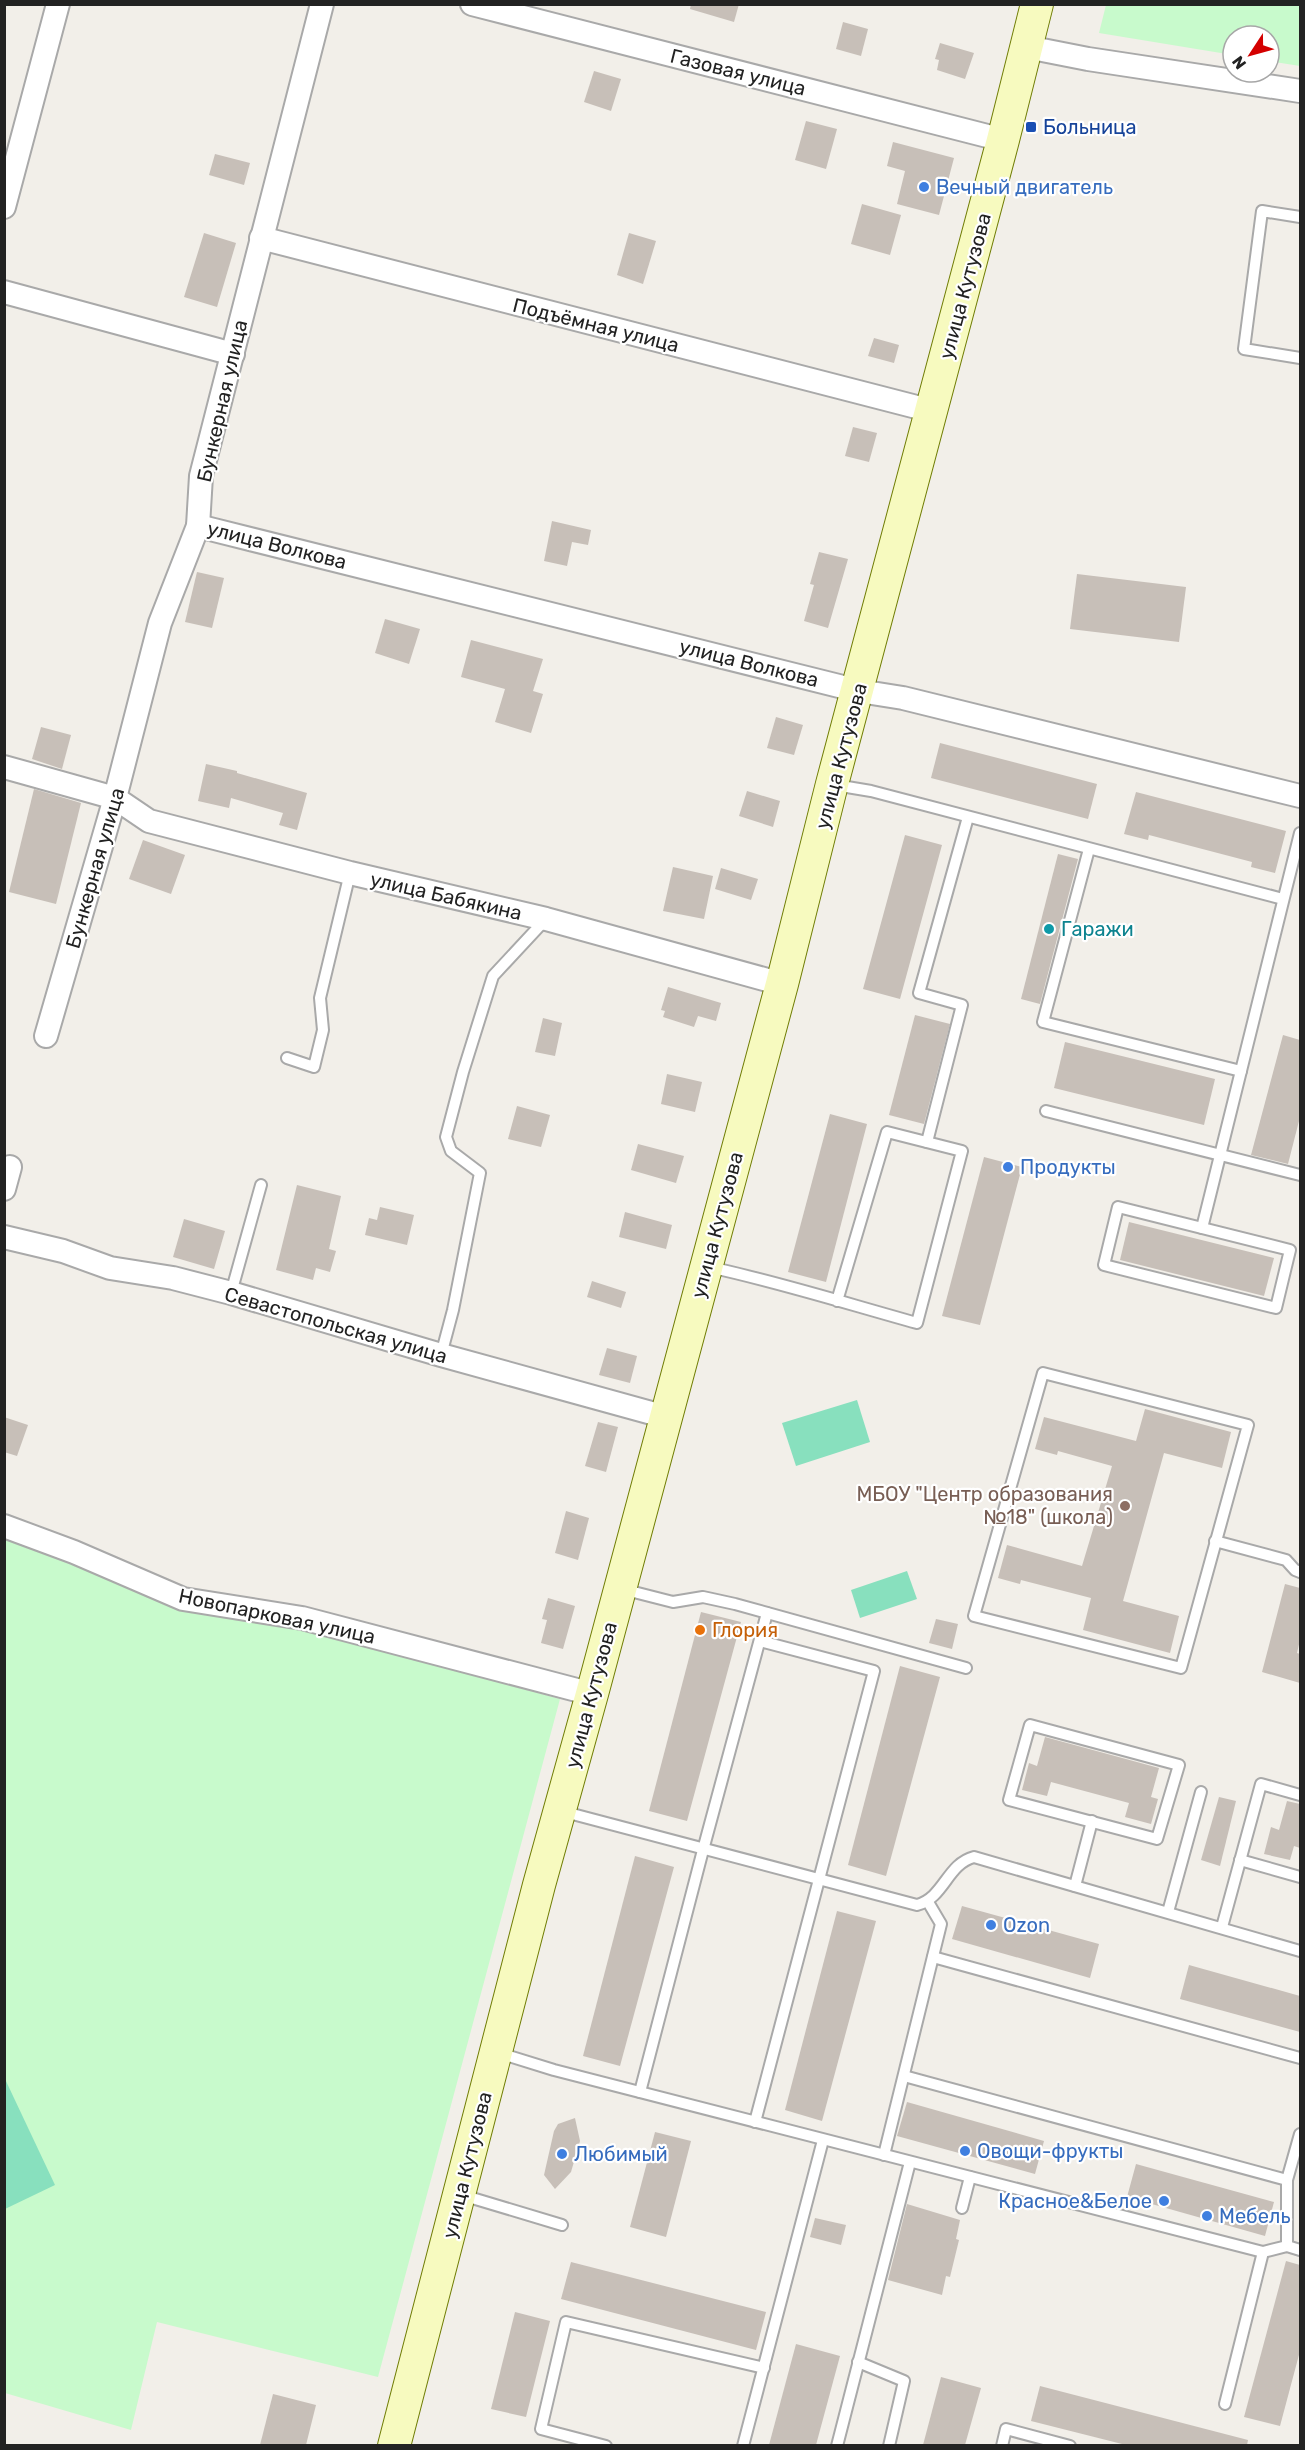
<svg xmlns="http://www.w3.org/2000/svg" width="1305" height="2450" viewBox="0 0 1305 2450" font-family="Rubik,sans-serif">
  <rect width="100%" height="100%" fill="#f2efe9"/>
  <g fill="#c8facc">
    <polygon points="1106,5 1300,5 1300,66 1269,61 1269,36 1233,36 1233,55 1099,33"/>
    <polygon points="4,1538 189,1611 293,1626 560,1699 378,2377 157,2322 131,2430 5,2393"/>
  </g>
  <g fill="#88e0be">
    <polygon points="857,1400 870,1442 796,1466 782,1423"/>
    <polygon points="907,1571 917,1599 860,1618 851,1590"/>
    <polygon points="5,2079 55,2185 5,2209 4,2209"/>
  </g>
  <g fill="#c7bfb8">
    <polygon points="691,4 739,4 734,22 690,9"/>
    <polygon points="843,22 868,29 861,56 836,49"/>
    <polygon points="940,43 974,53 965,79 937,70 939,60 935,59"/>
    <polygon points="594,71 621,79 611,111 584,102"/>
    <polygon points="806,121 837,129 826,169 795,160"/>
    <polygon points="893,142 954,158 939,215 897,204 905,171 887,166"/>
    <polygon points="215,154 250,163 244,185 209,175"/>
    <polygon points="862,204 901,215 890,255 851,244"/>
    <polygon points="204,233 236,243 217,307 184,297"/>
    <polygon points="629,233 656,241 643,284 617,275"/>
    <polygon points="874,338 899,345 894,363 868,356"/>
    <polygon points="853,427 877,433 869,462 845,456"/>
    <polygon points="552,521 591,530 588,545 572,542 567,566 544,561"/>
    <polygon points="819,552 848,559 828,628 804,621 814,585 810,584"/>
    <polygon points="197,572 224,578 212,628 185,622"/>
    <polygon points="1077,574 1186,587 1179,642 1070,629"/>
    <polygon points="385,619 420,629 409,664 375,653"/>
    <polygon points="471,640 543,659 533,691 543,694 531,733 495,722 505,689 461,677"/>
    <polygon points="776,717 803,725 794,755 767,748"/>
    <polygon points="41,727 71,735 62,769 32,759"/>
    <polygon points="940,743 1097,784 1088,819 931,778"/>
    <polygon points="206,764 237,771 237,773 307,793 297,830 279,825 283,813 231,798 229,808 198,801"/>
    <polygon points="34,789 81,803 56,904 9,892"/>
    <polygon points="747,791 780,801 773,827 739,816"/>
    <polygon points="1136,792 1286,831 1275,873 1251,867 1252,862 1149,835 1148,840 1124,834"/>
    <polygon points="905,835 942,845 900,999 863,989"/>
    <polygon points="143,840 185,855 171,894 129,879"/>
    <polygon points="1058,854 1078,859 1040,1004 1021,999"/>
    <polygon points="673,867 713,876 704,919 663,911"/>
    <polygon points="721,868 758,879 751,900 715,889"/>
    <polygon points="668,987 721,1003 716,1021 698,1016 694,1027 663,1017 665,1011 661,1010"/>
    <polygon points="915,1015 950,1024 924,1124 889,1115"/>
    <polygon points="543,1018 562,1023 555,1056 535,1052"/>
    <polygon points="1283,1035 1300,1040 1300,1117 1288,1164 1251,1155"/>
    <polygon points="1065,1042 1215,1079 1204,1125 1054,1088"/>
    <polygon points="667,1074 702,1082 695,1112 661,1104"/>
    <polygon points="517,1106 550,1115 541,1147 508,1139"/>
    <polygon points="830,1114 867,1124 826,1282 788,1272"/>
    <polygon points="638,1144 684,1156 676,1183 631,1170"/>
    <polygon points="984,1157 1022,1167 980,1325 942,1316"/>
    <polygon points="297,1185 341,1196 329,1249 336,1251 330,1272 316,1268 313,1280 276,1270"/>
    <polygon points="380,1207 414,1215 407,1245 365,1235 369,1218 377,1220"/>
    <polygon points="625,1212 672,1225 666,1249 619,1237"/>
    <polygon points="184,1219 225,1231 214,1269 173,1257"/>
    <polygon points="1129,1222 1274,1258 1264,1296 1120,1260"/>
    <polygon points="592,1281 626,1292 621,1308 587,1297"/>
    <polygon points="607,1348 637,1356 630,1383 599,1375"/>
    <polygon points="1145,1409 1231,1432 1222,1468 1164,1453 1123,1601 1179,1616 1170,1653 1083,1630 1091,1598 1021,1580 1020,1584 998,1578 1007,1545 1082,1566 1112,1466 1058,1451 1057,1455 1035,1449 1044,1417 1136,1441"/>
    <polygon points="4,1417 28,1425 17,1456 4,1452"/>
    <polygon points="598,1422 618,1427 606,1472 585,1466"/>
    <polygon points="566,1511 589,1518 578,1560 555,1553"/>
    <polygon points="1285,1584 1300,1588 1300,1640 1297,1653 1300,1654 1300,1683 1262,1672"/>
    <polygon points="548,1598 575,1606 563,1649 541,1643 547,1620 542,1619"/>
    <polygon points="701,1612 741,1622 687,1821 649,1811"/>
    <polygon points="936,1619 958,1624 952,1649 929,1643"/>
    <polygon points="900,1666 940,1677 886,1876 848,1865"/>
    <polygon points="1045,1737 1159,1768 1151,1797 1158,1799 1151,1824 1125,1817 1129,1803 1051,1782 1047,1796 1022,1790 1029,1763 1037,1766"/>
    <polygon points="1219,1797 1236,1801 1220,1866 1201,1860"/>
    <polygon points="1287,1801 1300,1804 1300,1848 1294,1846 1290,1860 1264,1854 1271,1827 1279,1830"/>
    <polygon points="635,1856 674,1867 620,2066 583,2056"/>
    <polygon points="962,1906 1099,1944 1090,1978 952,1939"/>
    <polygon points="837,1911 876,1921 822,2121 785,2110"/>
    <polygon points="1189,1965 1300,1996 1300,2032 1180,1999"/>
    <polygon points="907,2102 1044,2141 1035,2174 897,2136"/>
    <polygon points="575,2118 580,2141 571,2172 555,2189 544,2175 554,2131 558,2124"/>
    <polygon points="655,2132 691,2141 666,2237 630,2227"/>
    <polygon points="1136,2164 1274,2202 1265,2236 1127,2197"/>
    <polygon points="907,2204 960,2220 956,2239 959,2240 950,2277 946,2276 942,2295 888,2280"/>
    <polygon points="815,2218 846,2225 841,2245 810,2237"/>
    <polygon points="1286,2261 1300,2265 1300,2351 1280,2426 1244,2417"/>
    <polygon points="571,2262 766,2312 756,2350 561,2299"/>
    <polygon points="515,2312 550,2321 526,2417 491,2409"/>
    <polygon points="796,2344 840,2356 816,2445 769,2445"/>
    <polygon points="941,2377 981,2388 965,2445 923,2445"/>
    <polygon points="1040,2386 1248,2440 1247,2445 1126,2445 1031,2421"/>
    <polygon points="273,2394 316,2405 306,2445 260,2445"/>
  </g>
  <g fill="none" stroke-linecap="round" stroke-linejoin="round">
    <g stroke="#a9a9a9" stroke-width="14">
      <g id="lane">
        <polyline points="1300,217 1262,211 1244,349 1300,358"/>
        <polyline points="835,785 871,791 1283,899"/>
        <polyline points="1089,849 1043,1022 1241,1071"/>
        <polyline points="287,1058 314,1067 323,1030 320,998 350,873"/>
        <polyline points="1046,1111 1300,1175"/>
        <polyline points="927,1142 962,1005 919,993 968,817"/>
        <polygon points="1118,1207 1290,1250 1276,1308 1104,1265"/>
        <polyline points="1202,1228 1300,833"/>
        <path d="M709,1267C779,1282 848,1304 917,1323L962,1151L887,1132L837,1301"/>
        <polyline points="231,1293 261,1185"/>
        <polyline points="441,1355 453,1310 480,1173 451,1151 446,1137 463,1072 493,976 546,919"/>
        <polygon points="1043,1373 1248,1425 1181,1668 974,1616"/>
        <polyline points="1215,1541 1286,1560 1295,1570 1300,1572"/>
        <polyline points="622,1589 673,1602 703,1597 735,1604 966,1668"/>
        <polygon points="1030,1725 1179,1765 1157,1839 1009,1800"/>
        <path d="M561,1811L917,1905C944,1898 947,1864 974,1857L1300,1951"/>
        <polyline points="1240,1860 1300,1877"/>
        <polyline points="1075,1886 1092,1821"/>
        <polyline points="1168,1912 1201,1792"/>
        <polyline points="1222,1927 1261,1784 1300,1795"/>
        <polyline points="933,1957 1300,2058"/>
        <polyline points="499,2053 554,2070 1263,2252 1287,2246 1300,2250"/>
        <polyline points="904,2076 1287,2180"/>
        <polyline points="640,2092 703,1850 767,1613"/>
        <polyline points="755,2122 874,1671 760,1641"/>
        <polyline points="884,2155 941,1924 928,1902"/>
        <polyline points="462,2195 562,2225"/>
        <polyline points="962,2208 970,2177"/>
        <polyline points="1287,2246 1287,2180 1300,2134"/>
        <polyline points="858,2362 904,2381 889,2446"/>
        <polyline points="1225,2404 1263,2252"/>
        <polyline points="606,2446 541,2429 566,2322 764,2368"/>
        <polyline points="743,2446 823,2140"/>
        <polyline points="837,2446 910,2162"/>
        <polyline points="1002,2446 1006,2429 1070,2446"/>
      </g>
    </g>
    <g stroke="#a9a9a9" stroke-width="26">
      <g id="street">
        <polyline points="472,4 1003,140"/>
        <polyline points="1027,47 1088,59 1300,91"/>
        <polyline points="4,207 58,4"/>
        <polyline points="261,238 932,411"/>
        <polyline points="4,292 233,354"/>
        <polyline points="198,526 859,691 903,698 1300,796"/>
        <polyline points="4,767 115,798 149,821 350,873 546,919 782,984"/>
        <polyline points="46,1036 115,798 160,623 198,526 201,476 322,4"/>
        <polyline points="4,1189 10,1167"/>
        <polyline points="4,1237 63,1251 110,1268 173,1278 231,1293 441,1355 666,1417"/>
        <polyline points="4,1526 74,1552 183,1599 302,1618 592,1694"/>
      </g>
    </g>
    <g stroke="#707d05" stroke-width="34">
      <polyline id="secondary" points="394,2446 539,1885 592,1694 782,984 832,784 1003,140 1037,4"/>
    </g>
    <use href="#lane" stroke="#fff" stroke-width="10"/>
    <use href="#street" stroke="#fff" stroke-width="22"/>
    <use href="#secondary" stroke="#f7fabf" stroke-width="32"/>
  </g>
  <rect fill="#1a4fb4" stroke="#fff" stroke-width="2" x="1025" y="121" width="12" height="12" rx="3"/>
  <g fill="#3f7fe0" stroke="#fff" stroke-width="2">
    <circle cx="924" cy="187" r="6"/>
    <circle cx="1008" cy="1167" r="6"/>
    <circle cx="991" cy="1925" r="6"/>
    <circle cx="965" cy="2151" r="6"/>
    <circle cx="562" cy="2154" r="6"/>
    <circle cx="1164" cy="2201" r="6"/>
    <circle cx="1207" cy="2216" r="6"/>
  </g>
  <circle fill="#0f9aa8" stroke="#fff" stroke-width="2" cx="1049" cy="929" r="6"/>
  <circle fill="#8d6e63" stroke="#fff" stroke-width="2" cx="1125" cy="1506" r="6"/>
  <circle fill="#e8710a" stroke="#fff" stroke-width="2" cx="700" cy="1630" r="6"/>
  <g text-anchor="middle" stroke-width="4.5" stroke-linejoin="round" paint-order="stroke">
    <g font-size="20" fill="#222" stroke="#fff">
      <text transform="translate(738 72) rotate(14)" y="7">Газовая улица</text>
      <text transform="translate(965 286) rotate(-75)" y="7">улица Кутузова</text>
      <text transform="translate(596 325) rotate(14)" y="7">Подъёмная улица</text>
      <text transform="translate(222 401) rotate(-77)" y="7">Бункерная улица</text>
      <text transform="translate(277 545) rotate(14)" y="7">улица Волкова</text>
      <text transform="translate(749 663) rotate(14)" y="7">улица Волкова</text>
      <text transform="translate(841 756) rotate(-75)" y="7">улица Кутузова</text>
      <text transform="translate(95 868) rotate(-74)" y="7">Бункерная улица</text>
      <text transform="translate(446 896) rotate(13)" y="7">улица Бабякина</text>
      <text transform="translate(717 1225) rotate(-75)" y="7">улица Кутузова</text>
      <text transform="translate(336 1325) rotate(16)" y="7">Севастопольская улица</text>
      <text transform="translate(277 1616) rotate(12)" y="7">Новопарковая улица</text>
      <text transform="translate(591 1695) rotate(-75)" y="7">улица Кутузова</text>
      <text transform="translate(467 2165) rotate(-76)" y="7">улица Кутузова</text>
    </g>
    <g font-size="20" fill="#164399" stroke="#fff" text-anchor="start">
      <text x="1043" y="134">Больница</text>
    </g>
    <g font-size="20" fill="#366cbe" stroke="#fff" text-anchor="start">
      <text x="936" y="194">Вечный двигатель</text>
      <text x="1020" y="1174">Продукты</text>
      <text x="1003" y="1932">Ozon</text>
      <text x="977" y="2158">Овощи-фрукты</text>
      <text x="574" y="2161">Любимый</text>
      <text x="1152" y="2208" text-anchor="end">Красное&amp;Белое</text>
      <text x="1219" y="2223">Мебель</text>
    </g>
    <g font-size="20" fill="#0d838f" stroke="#fff" text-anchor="start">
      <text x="1061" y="936">Гаражи</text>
    </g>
    <g font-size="20" fill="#785e54" stroke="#fff" text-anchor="end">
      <text x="1113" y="1501">МБОУ "Центр образования<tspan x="1113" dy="23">№18" (школа)</tspan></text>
    </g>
    <g font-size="20" fill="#c56008" stroke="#fff" text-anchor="start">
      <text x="712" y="1637">Глория</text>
    </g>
  </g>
  <rect width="1305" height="2450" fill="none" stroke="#222222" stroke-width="12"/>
  <g transform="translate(1251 54) rotate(234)"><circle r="28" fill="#ffffff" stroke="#a7a7a7" stroke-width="1.5"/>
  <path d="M0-4.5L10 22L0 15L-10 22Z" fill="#d40000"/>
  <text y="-9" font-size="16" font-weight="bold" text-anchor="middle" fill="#222222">N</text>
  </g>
</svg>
